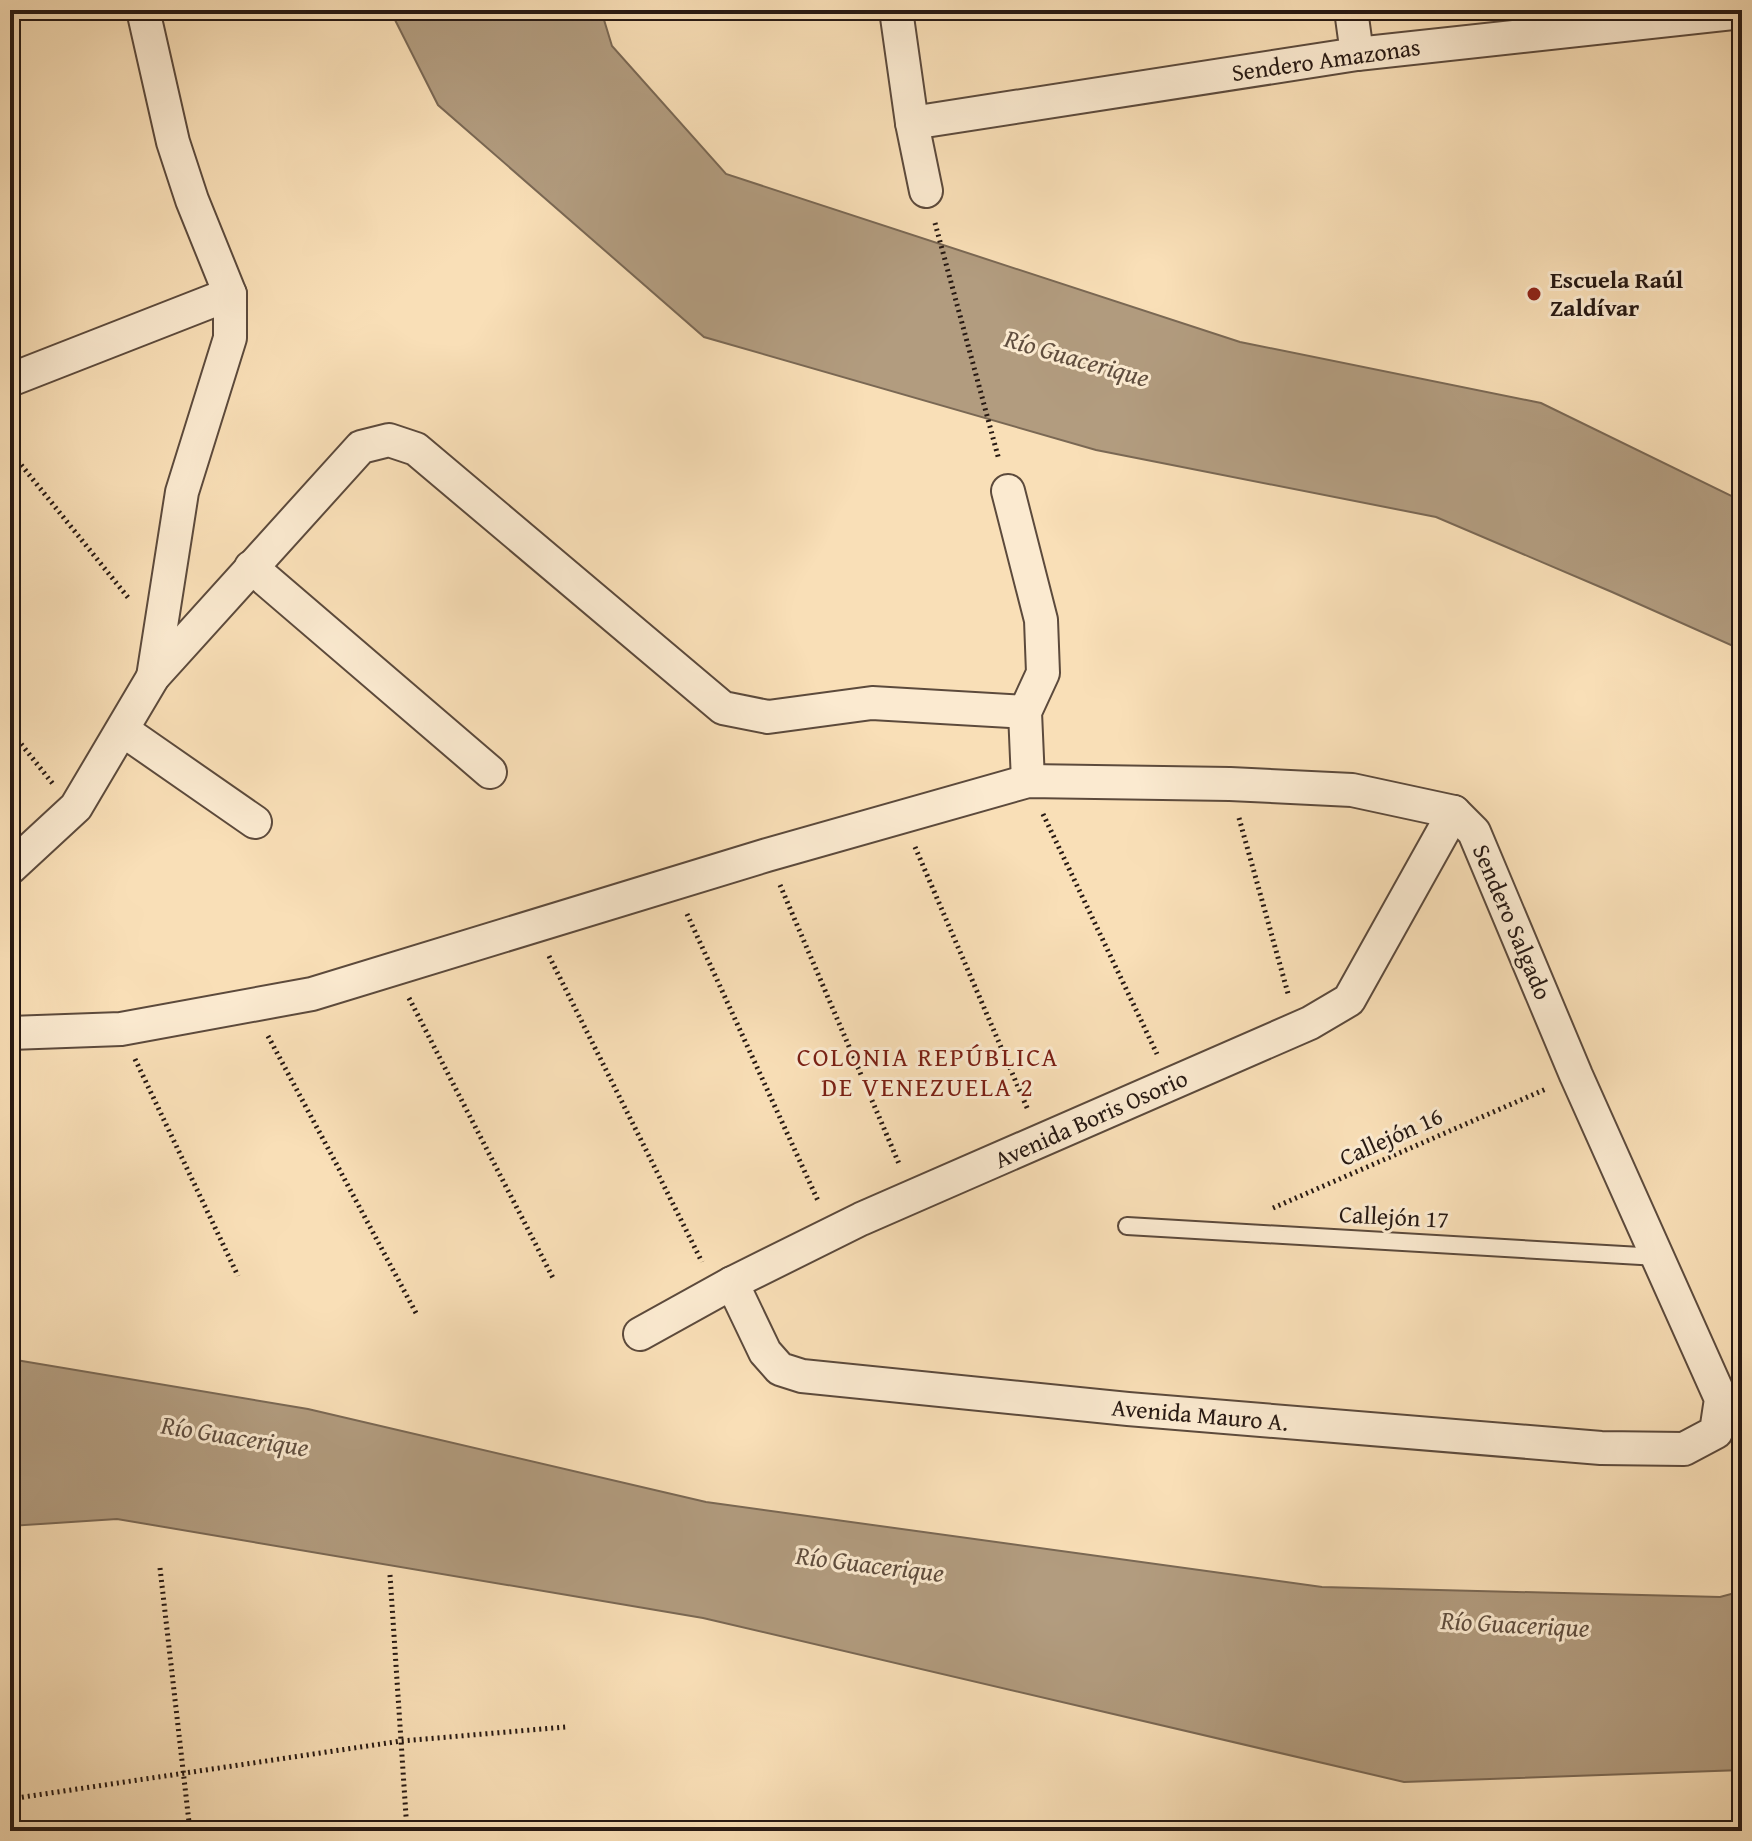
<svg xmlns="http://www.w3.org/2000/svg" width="1752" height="1841" viewBox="0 0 1752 1841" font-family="'Gentium Book Plus',serif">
  <rect width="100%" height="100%" fill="#f9dfb7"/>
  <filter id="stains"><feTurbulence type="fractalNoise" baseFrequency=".0025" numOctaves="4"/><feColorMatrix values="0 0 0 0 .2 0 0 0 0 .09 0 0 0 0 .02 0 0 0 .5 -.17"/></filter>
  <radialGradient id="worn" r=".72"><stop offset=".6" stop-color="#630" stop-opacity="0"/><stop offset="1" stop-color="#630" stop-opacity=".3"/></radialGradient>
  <g fill="#b29c7f" stroke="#7a6854" stroke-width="2">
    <polygon points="390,10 601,10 612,46 726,174 1240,342 1541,403 1742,501 1742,650 1612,592 1436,517 1096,450 704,337 438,105"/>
    <polygon points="10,1359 308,1409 706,1502 1322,1587 1720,1597 1742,1591 1742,1770 1404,1782 703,1618 117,1519 10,1526"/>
  </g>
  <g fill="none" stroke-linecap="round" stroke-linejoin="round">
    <g stroke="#5c4a3c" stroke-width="20">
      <polyline id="lane" points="1127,1226 1658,1257"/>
    </g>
    <g stroke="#5c4a3c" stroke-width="36">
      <g id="street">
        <polyline points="143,10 173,142 192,200 230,294 230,338 182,492 153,677"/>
        <polyline points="896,10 912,123 926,191"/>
        <polyline points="1351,10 1357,54"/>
        <polyline points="912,123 1357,54 1742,12"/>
        <polyline points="10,380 230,294"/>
        <polyline points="1008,491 1041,620 1043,673 1025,712 1028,781"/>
        <polyline points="251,567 490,772"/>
        <polyline points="124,731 255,822"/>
        <polyline points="10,868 76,807 153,677 361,447 389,440 416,449 723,708 768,717 872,703 1025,712"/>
        <polyline points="10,1033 121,1029 312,994 767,855 1028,781 1230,784 1352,790 1454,812 1474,832 1576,1075 1721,1399 1716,1432 1684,1449 1601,1448 1128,1409 802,1376 780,1369 765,1352 732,1283"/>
        <polyline points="640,1334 732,1283 861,1219 1310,1023 1349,1000 1454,812"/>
      </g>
    </g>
    <g stroke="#271913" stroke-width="5" stroke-dasharray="2 4" stroke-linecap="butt">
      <polyline points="935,223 999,460"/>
      <polyline points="10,451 130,600"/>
      <polyline points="10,730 53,784"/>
      <polyline points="1043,814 1157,1054"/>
      <polyline points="1239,818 1289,997"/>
      <polyline points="915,847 1028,1110"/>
      <polyline points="780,885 900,1166"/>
      <polyline points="687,914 819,1203"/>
      <polyline points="549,956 702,1262"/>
      <polyline points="409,998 553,1278"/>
      <polyline points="268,1036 416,1313"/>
      <polyline points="135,1059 238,1276"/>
      <polyline points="1273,1208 1546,1089"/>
      <polyline points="160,1568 190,1831"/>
      <polyline points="390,1575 407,1831"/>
      <polyline points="10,1799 401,1741 566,1727"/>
    </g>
    <use href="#lane" stroke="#fbead0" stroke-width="16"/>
    <use href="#street" stroke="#fbead0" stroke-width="32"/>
  </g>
  <circle fill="#8f2418" stroke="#fbead0" stroke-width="3" cx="1534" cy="294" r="8"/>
  <g text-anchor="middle" stroke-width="6" stroke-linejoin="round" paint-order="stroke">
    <g font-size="24" fill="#271913" stroke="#fbead0">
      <text transform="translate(1326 60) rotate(-8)" y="8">Sendero Amazonas</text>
      <text transform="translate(1512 922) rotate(67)" y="8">Sendero Salgado</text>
      <text transform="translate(1091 1119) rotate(-24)" y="8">Avenida Boris Osorio</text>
      <text transform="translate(1391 1137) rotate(-24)" y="8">Callejón 16</text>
      <text transform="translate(1394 1217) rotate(3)" y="8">Callejón 17</text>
      <text transform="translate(1200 1415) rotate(5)" y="8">Avenida Mauro A.</text>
    </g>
    <g font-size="24" font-weight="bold" fill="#271913" stroke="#fbead0" text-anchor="start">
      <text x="1550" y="288">Escuela Raúl<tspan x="1550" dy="28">Zaldívar</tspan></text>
    </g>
    <g font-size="26" font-style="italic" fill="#5f4d3e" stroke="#fbead0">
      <text transform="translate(1077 358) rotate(16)" y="9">Río Guacerique</text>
      <text transform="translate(235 1436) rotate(9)" y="9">Río Guacerique</text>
      <text transform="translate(870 1564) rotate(7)" y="9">Río Guacerique</text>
      <text transform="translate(1515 1624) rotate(3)" y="9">Río Guacerique</text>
    </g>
    <g font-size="26" letter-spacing="2" fill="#7a1f14" stroke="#fbead0">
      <text x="928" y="1066">COLONIA REPÚBLICA<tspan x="928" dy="30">DE VENEZUELA 2</tspan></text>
    </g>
  </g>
  <rect width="1752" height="1841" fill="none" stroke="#f9dfb7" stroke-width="40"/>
  <rect x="12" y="12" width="1728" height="1817" fill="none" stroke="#271913" stroke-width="4"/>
  <rect x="20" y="20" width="1712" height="1801" fill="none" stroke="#271913" stroke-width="2"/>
  <rect width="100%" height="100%" filter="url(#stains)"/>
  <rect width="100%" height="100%" fill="url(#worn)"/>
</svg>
